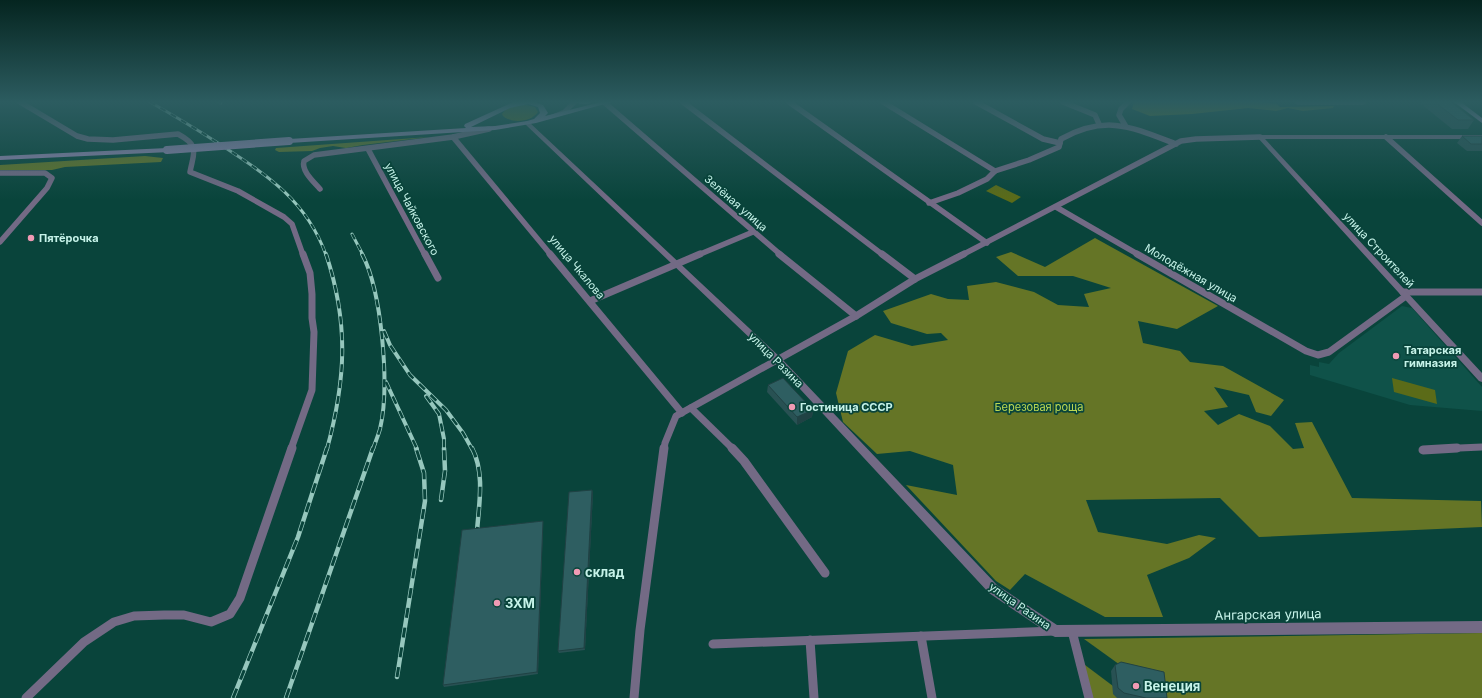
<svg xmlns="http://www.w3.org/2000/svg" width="1482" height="698" viewBox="0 0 1482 698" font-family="Inter,sans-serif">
  <rect width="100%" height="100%" fill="#09443b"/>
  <polygon fill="#0f5249" points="1402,306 1412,308 1482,387 1482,411 1410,405 1310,375 1310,365 1319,367 1319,362 1329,364 1339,353"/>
  <g fill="#5b6b18">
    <path d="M522,104L535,107L538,112C531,122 512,124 503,116L502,114L507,108Z"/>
    <polygon points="996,185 1021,197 1012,203 986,191"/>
    <polygon points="1392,378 1435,390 1437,404 1394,392"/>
  </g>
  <g fill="#657526">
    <polygon points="1134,102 1261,102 1277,104 1280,107 1334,106 1333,108 1303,111 1288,108 1276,111 1248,108 1192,114 1150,116 1132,109"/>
    <polygon points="429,137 363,145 346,148 333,146 320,148 312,151 279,152 275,150 276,148"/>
    <polygon points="145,156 163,158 161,162 65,167 52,170 0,170 0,165"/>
    <polygon points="1095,238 1218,306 1177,329 1138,321 1143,343 1180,351 1190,362 1223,366 1284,400 1271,416 1256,412 1249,395 1214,387 1228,407 1204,411 1218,425 1239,414 1270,426 1293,449 1304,448 1295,423 1312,422 1352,498 1481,501 1482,527 1259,537 1220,498 1086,500 1098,532 1167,544 1199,535 1216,538 1189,558 1147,575 1163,617 1105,617 1025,574 1010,590 996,581 906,485 957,495 953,465 910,451 877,454 843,422 836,393 848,351 875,335 912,346 948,340 941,333 927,334 891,323 883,311 931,294 948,299 969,300 967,286 996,282 1034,292 1058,305 1089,307 1084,294 1111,288 1073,276 1018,276 996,257 1011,252 1045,267"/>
    <polygon points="1482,633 1482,698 1166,698 1084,639"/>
    <polygon points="1081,662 1129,698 1091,698"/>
  </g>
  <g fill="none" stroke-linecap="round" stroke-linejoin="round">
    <g stroke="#736a85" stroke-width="5.5">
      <path d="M20,102L77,136L88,139L113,140L178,134C200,146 194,151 190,172L238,191L284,217L292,224L303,255"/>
      <polyline points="683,102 883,255"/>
      <polyline points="789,102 987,243"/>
      <polyline points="883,102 995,171"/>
      <polyline points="976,102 1043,139 1060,143"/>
      <polyline points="1063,102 1095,115 1099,124"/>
      <polyline points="1298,102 1363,102"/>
      <polyline points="605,103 781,255"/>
      <polyline points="1125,125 1119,115 1121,109 1128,102"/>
      <polyline points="453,137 551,255"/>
      <polyline points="1386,137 1482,223"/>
      <polyline points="368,149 425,255"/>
      <polyline points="0,173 45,173 52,178 47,188 0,242"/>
      <path d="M320,189C314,182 301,171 304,161L314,155L453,137L489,129"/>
      <path d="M929,203L958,193L987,179L995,171L1029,160L1059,147L1061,139C1106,114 1132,127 1176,144"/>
      <polyline points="1056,207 1139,255"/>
      <polyline points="698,255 753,232"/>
      <polyline points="962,255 1181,141 1196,139 1260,137"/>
    </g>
    <g stroke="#736a85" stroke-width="7">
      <polyline points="425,254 438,278"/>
      <polyline points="550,254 682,413"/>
      <polyline points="779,254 856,316"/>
      <polyline points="882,254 915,279"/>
      <polyline points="1137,254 1306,351 1318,355 1329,352 1406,296"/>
      <polyline points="1403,292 1482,292"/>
      <polyline points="590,301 700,254"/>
      <polyline points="691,408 733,449"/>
      <polyline points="291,449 312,390 314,332 312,318 312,294 310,273 303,254"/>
      <polyline points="664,449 665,443 676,416 856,316 915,279 964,254"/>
      <polyline points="1437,449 1482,447"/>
    </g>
    <g stroke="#736a85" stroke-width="9">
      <polyline points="732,448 744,461 825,573"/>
      <polyline points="1423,450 1457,448"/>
      <polyline points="1072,631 1089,698"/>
      <polyline points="921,636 932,698"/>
      <polyline points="810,640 814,698"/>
      <polyline points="713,644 1055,631"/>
      <polyline points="26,698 84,642 114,622 134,616 164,615 184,615 211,622 230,614 240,598 292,448"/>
      <polyline points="634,698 640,630 664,448"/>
    </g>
    <g fill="#736a85" fill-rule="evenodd">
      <path d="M571,102H578C571,110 561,118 551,117V115L563,110Z"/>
      <polygon points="527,121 529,122 781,358 997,585 1057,625 1482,621 1482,633 1055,637 1051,635 989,593 775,362 525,124 525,122"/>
      <polygon points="1260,135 1482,135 1482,139 1265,139 1482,373 1482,382 1479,381 1258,138 1257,137"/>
    </g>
    <g fill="#9284af" fill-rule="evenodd">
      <path d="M513,102H535L543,105L548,113L545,116L601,102H612L536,123L495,130L289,143L285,141L289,139L466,128L464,126L465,124ZM528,104L538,107L540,113L534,119L527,121L495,126L471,127L510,108Z"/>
      <path d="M576,102H592C589,105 579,105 576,102Z"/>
      <polygon points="1454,102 1461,102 1482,118 1482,123"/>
      <polygon points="167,148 170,148 170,152 0,160 0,156"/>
    </g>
    <g stroke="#96c7bd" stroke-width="3">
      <g id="rail-far2">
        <path d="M150,102C173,115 196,129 218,143C265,174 306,199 326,255"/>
        <polyline points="219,102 221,103"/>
        <polyline points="352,234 363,255"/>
      </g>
    </g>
    <g stroke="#96c7bd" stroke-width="4">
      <g id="rail-far1">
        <path d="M326,254C349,324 346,379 327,449"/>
        <path d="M362,254C382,291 390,387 380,429C378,436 375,443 373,449"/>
        <polyline points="384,331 390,345 410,375 446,410 463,433 472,449"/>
        <polyline points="386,382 417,449"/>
        <polyline points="426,396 439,414 444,439 444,449"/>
      </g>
    </g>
    <g stroke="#96c7bd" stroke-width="4.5">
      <g id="rail">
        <path d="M472,448C485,473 479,504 477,531"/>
        <polyline points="441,500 445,471 444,448"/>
        <polyline points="397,677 425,501 424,473 416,448"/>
        <polyline points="233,698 298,537 327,448"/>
        <polyline points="286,698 373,448"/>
      </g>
    </g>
    <use href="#rail-far2" stroke="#09443b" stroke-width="2" stroke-dasharray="6" stroke-linecap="butt"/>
    <use href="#rail-far1" stroke="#09443b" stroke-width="2.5" stroke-dasharray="8" stroke-linecap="butt"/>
    <use href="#rail" stroke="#09443b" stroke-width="3" stroke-dasharray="10" stroke-linecap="butt"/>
    <polyline stroke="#9284af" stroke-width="8" points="167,150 289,141"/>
  </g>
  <g fill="#285153">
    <polygon points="1421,102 1451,102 1474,120 1468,129 1452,129 1420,103"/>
    <polygon points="1462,136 1482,136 1482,151 1467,151 1457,143"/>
    <polygon points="768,385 813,410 812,417 797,425 767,392"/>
    <polygon points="592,490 593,493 585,650 559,653 558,651"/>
    <polygon points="543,521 543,523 538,674 444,687 443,685"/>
    <polygon points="1115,665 1167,698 1117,698 1113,694 1111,671"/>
  </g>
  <g fill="#204244">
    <polygon points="813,410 812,417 797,425 797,417"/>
    <polygon points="592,490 593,493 585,650 584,648"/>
    <polygon points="543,521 543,523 538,674 537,672"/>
  </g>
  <g fill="#2e5e61" stroke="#204244">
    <polygon points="1435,102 1451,102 1474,120 1458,120"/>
    <polygon points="1462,136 1482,136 1482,144 1471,144"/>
    <polygon points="783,378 813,410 797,417 768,385"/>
    <polygon points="592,490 584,648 558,651 569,492"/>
    <polygon points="543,521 537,672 443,685 462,530"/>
    <polygon points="1121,662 1164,672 1167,698 1146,698 1124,693 1118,688 1115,665"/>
  </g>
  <linearGradient id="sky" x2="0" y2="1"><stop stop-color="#052520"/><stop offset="0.51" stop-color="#2c5c60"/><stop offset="1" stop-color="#2c5c60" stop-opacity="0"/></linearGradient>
  <rect width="1482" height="200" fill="url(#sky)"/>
  <g fill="#f09ab4" stroke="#09443b" stroke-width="1.5">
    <circle cx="31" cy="238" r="4"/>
    <circle cx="1396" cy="356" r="4"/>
    <circle cx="792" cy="407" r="4"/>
    <circle cx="577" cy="572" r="4"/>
    <circle cx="497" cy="603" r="4"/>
    <circle cx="1136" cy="686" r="4"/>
  </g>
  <g text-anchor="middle" stroke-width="3.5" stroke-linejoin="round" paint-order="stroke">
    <g font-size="11" fill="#c6f3e9" stroke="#09443b">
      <text transform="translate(736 203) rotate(41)" y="4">Зелёная улица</text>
      <text transform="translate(412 209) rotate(62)" y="4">улица Чайковского</text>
      <text transform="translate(1379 250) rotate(47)" y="4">улица Строителей</text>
      <text transform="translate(577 267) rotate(50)" y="4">улица Чкалова</text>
      <text transform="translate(1191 273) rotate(30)" y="4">Молодёжная улица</text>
      <text transform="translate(776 360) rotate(45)" y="4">улица Разина</text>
      <text transform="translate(1020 606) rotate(35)" y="4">улица Разина</text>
    </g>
    <g font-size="11" font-weight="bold" fill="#c6f3e9" stroke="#09443b" text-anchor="start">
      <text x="39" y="242">Пятёрочка</text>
      <text x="1404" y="354">Татарская<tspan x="1404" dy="13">гимназия</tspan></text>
      <text x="800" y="411">Гостиница СССР</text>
    </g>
    <g font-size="11" fill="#bdd953" stroke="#09443b">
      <text x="1039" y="411">Березовая роща</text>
    </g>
    <g font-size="13" font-weight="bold" fill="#c6f3e9" stroke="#09443b" text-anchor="start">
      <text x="585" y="577">склад</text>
      <text x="505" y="608">ЗХМ</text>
      <text x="1144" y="691">Венеция</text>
    </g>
    <g font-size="13" fill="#c6f3e9" stroke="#09443b">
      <text transform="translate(1268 614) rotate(-1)" y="5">Ангарская улица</text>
    </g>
  </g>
</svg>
